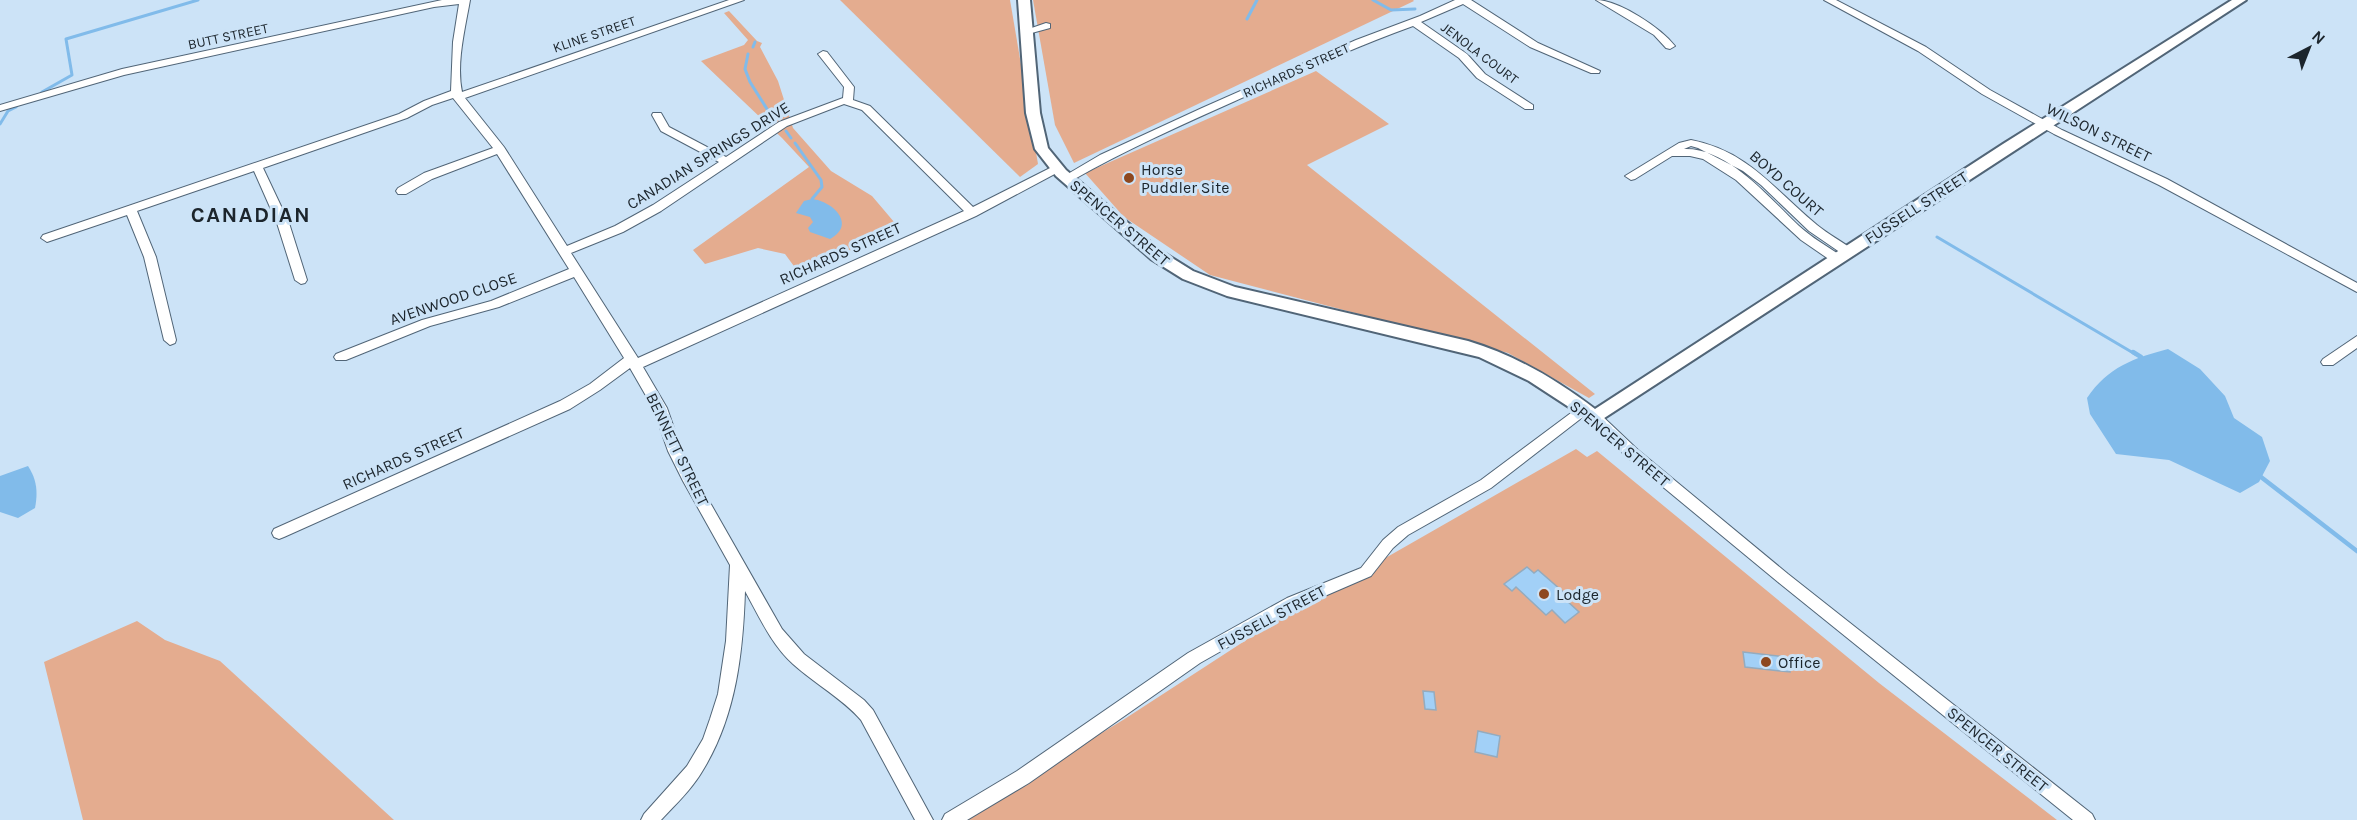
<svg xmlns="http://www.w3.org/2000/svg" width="2357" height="820" viewBox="0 0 2357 820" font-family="Karla,sans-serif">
  <rect width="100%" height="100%" fill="#cce3f7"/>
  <g fill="#e4ac8f">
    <polygon points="840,0 1010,0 1038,164 1020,177"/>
    <polygon points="1033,0 1413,0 1414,1 1074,163 1055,125"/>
    <polygon points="729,11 757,41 762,43 760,47 778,81 793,128 831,171 872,196 900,229 799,273 785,254 758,248 705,264 693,250 809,167 782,138 701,61 744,45 748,40 724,13"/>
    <polygon points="1316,71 1389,124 1307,165 1595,394 1589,398 1508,353 1210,275 1124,217 1085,173"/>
    <polygon points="1576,449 1587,457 1597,451 1879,683 2057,820 958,820 1123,720 1277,620"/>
    <polygon points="137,621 165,640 220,661 394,820 83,820 44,662"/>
  </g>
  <g fill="#81bbea">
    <path d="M812,199C833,201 857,225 830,239L810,232L808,228L813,222L810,217L796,213L804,201Z"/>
    <path d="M2168,349L2200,369L2225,396L2234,418L2262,437L2270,461L2259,482L2240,493L2169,460L2116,454L2090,414L2087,398C2108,367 2134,358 2168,349Z"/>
    <path d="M28,466C37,480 38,492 35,508L18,518L0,512V476Z"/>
  </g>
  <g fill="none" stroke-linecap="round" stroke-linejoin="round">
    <g stroke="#81bbea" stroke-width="3">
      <polyline points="1373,0 1391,10 1415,9"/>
      <polyline points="1247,19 1257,0"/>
      <polyline points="753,47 755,42"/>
      <polyline points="748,54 745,69 750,82 772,117"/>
      <polyline points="42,92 72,75 66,39 198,0"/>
      <polyline points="0,124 8,111 16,107"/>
      <polyline points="786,131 791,138"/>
      <polyline points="795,143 821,180 822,187 812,199"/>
      <polyline points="1937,237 2135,354"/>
    </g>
    <g stroke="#81bbea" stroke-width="4.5">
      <polyline points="2133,352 2141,357"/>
      <polyline points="2261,477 2357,551"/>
    </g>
  </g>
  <g fill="#a2d0f7" stroke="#94abbe" stroke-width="1.5">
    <polygon points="1527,567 1534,573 1538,570 1569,597 1566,600 1579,612 1565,623 1552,610 1546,615 1516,587 1512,591 1504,584"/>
    <polygon points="1743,652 1786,657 1790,672 1745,667"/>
    <polygon points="1423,691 1434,692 1436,710 1425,709"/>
    <polygon points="1478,731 1500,736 1497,757 1475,752"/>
  </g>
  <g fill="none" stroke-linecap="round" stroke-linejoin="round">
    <g stroke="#516577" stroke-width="2">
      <g id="minor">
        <path d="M442,0H470C465,29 456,63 462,92L729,0H744L465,98L504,147L567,246L615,226L653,205L719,162L661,131L652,115L653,113H661L669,127L726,157L779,122L843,98L844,87L818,54L823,51L827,52L854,87L853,100L870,106L973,207L1054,166H1062L1064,169L976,216L643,367L667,408L682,451L696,478L782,629L804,654L864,700L873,710L933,820H915L861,720C842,698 815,684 793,664C771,644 759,616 745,591C743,653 736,716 703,770C692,789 676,804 661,820H641L644,814L687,766L703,739L710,719L718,694L726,641L730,565L683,481L668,451L653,408L630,368L600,390L570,409L284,537L279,539L274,537L272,533L274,529L560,401L590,384L624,358L574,277L499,307L430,326L346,360H336L334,357L336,354L422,320L491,301L569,269L497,154L432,179L406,194H398L396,191L398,188L424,173L493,148L453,98L432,105L407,118L263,168L289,223L307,280L305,283L301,284L295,280L277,223L254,171L137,211L156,257L176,340L175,343L170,345L164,340L144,257L127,215L47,242L41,238L43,235L399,114L424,101L451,91L453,42L459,4L434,7L124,75L0,111V105L122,69ZM844,104L862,110L964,211L638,358L571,253L623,232L661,211L787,126Z"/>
        <path d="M1455,0H1471L1538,43L1600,71L1599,73H1591L1530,47L1463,4L1421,22L1467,54L1485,74L1533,105V109H1525L1477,78L1459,58L1413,26C1355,47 1300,72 1244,97C1186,123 1127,149 1071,181L1067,182L1061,178L1100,155L1202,108L1356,40L1420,16Z"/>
        <path d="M1596,0C1619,0 1661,28 1675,46L1670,49L1666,48L1654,35Z"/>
        <polygon points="1824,0 1836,0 1926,47 1990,90 2062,130 2167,179 2357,283 2357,292 2159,185 2054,134 1982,94 1918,51"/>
        <polygon points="1046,23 1050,24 1050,28 1028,34 1023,31"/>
        <path d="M1691,140C1749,151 1775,191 1817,225C1828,234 1841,241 1852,249L1854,252L1852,255H1844L1809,231L1761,185L1743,171L1698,148L1691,146L1684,149C1728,147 1770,199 1799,226C1812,238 1827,246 1841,256L1843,259L1841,262H1833L1801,240L1736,180L1703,159L1690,156H1672L1635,179L1631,180L1625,176L1679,143Z"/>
        <polygon points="2357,336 2357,348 2333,365 2323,365 2321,362 2323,359"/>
        <polygon points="1583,404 1590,409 1588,413 1491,488 1408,535 1393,548 1371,576 1297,608 1200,663 1029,783 967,820 942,820 945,814 1017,771 1188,653 1287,598 1361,568 1383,540 1398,527 1481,480"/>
        <polygon points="1595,413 1600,414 1638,450 1788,574 2092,814 2095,820 2073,820 1778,582 1628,458 1590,422 1588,418 1590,414"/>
      </g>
    </g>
    <g stroke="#516577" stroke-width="4">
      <path id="tertiary" d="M1018,0H1030L1040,113L1048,148L1066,170L1161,251L1193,271L1235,287L1468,341C1515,355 1557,380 1595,409L2003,144L2232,0H2246L1595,424L1529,381L1479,357L1227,296L1183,279L1151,259L1056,176L1035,149L1026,113Z"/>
    </g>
    <use href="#minor" fill="#fff" fill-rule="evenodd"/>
    <use href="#tertiary" fill="#fff" fill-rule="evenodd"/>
  </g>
  <g fill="#8e481f" stroke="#cce3f7" stroke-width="2">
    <circle cx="1129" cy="178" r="6"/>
    <circle cx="1544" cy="594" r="6"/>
    <circle cx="1766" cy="662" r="6"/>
  </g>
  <g text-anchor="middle" stroke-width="6" stroke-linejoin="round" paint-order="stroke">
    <g font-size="14" fill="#1c252c" stroke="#cce3f7">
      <text transform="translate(594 34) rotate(-19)" y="5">KLINE STREET</text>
      <text transform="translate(228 36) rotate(-12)" y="5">BUTT STREET</text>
      <text transform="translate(1480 53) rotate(37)" y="5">JENOLA COURT</text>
      <text transform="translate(1296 70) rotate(-24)" y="5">RICHARDS STREET</text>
    </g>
    <g font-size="16" fill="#1c252c" stroke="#cce3f7">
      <text transform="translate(2099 132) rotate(26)" y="6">WILSON STREET</text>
      <text transform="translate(708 155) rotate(-32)" y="6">CANADIAN SPRINGS DRIVE</text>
      <text transform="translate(1787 183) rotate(41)" y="6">BOYD COURT</text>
      <text transform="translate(1916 207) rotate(-33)" y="6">FUSSELL STREET</text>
      <text transform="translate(1120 222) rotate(40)" y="6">SPENCER STREET</text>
      <text transform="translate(840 253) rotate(-24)" y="6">RICHARDS STREET</text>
      <text transform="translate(453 298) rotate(-19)" y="6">AVENWOOD CLOSE</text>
      <text transform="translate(1620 443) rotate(40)" y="6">SPENCER STREET</text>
      <text transform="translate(678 449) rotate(64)" y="6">BENNETT STREET</text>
      <text transform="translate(403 458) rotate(-24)" y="6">RICHARDS STREET</text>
      <text transform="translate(1271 617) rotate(-28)" y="6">FUSSELL STREET</text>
      <text transform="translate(1998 749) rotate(39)" y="6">SPENCER STREET</text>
    </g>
    <g font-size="16" fill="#1c252c" stroke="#cce3f7" text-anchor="start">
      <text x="1141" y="175">Horse<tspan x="1141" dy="18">Puddler Site</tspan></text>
      <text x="1556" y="600">Lodge</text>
      <text x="1778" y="668">Office</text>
    </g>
    <g font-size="22" font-weight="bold" letter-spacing="1.5" fill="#1c252c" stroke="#cce3f7">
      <text x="251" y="222">CANADIAN</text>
    </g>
  </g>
  <g transform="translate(2309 48) rotate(42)" stroke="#cce3f7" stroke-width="4.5" paint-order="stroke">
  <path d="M0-4.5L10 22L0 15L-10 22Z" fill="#1c252c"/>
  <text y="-9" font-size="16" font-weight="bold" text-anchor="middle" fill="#1c252c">N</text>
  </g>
</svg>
